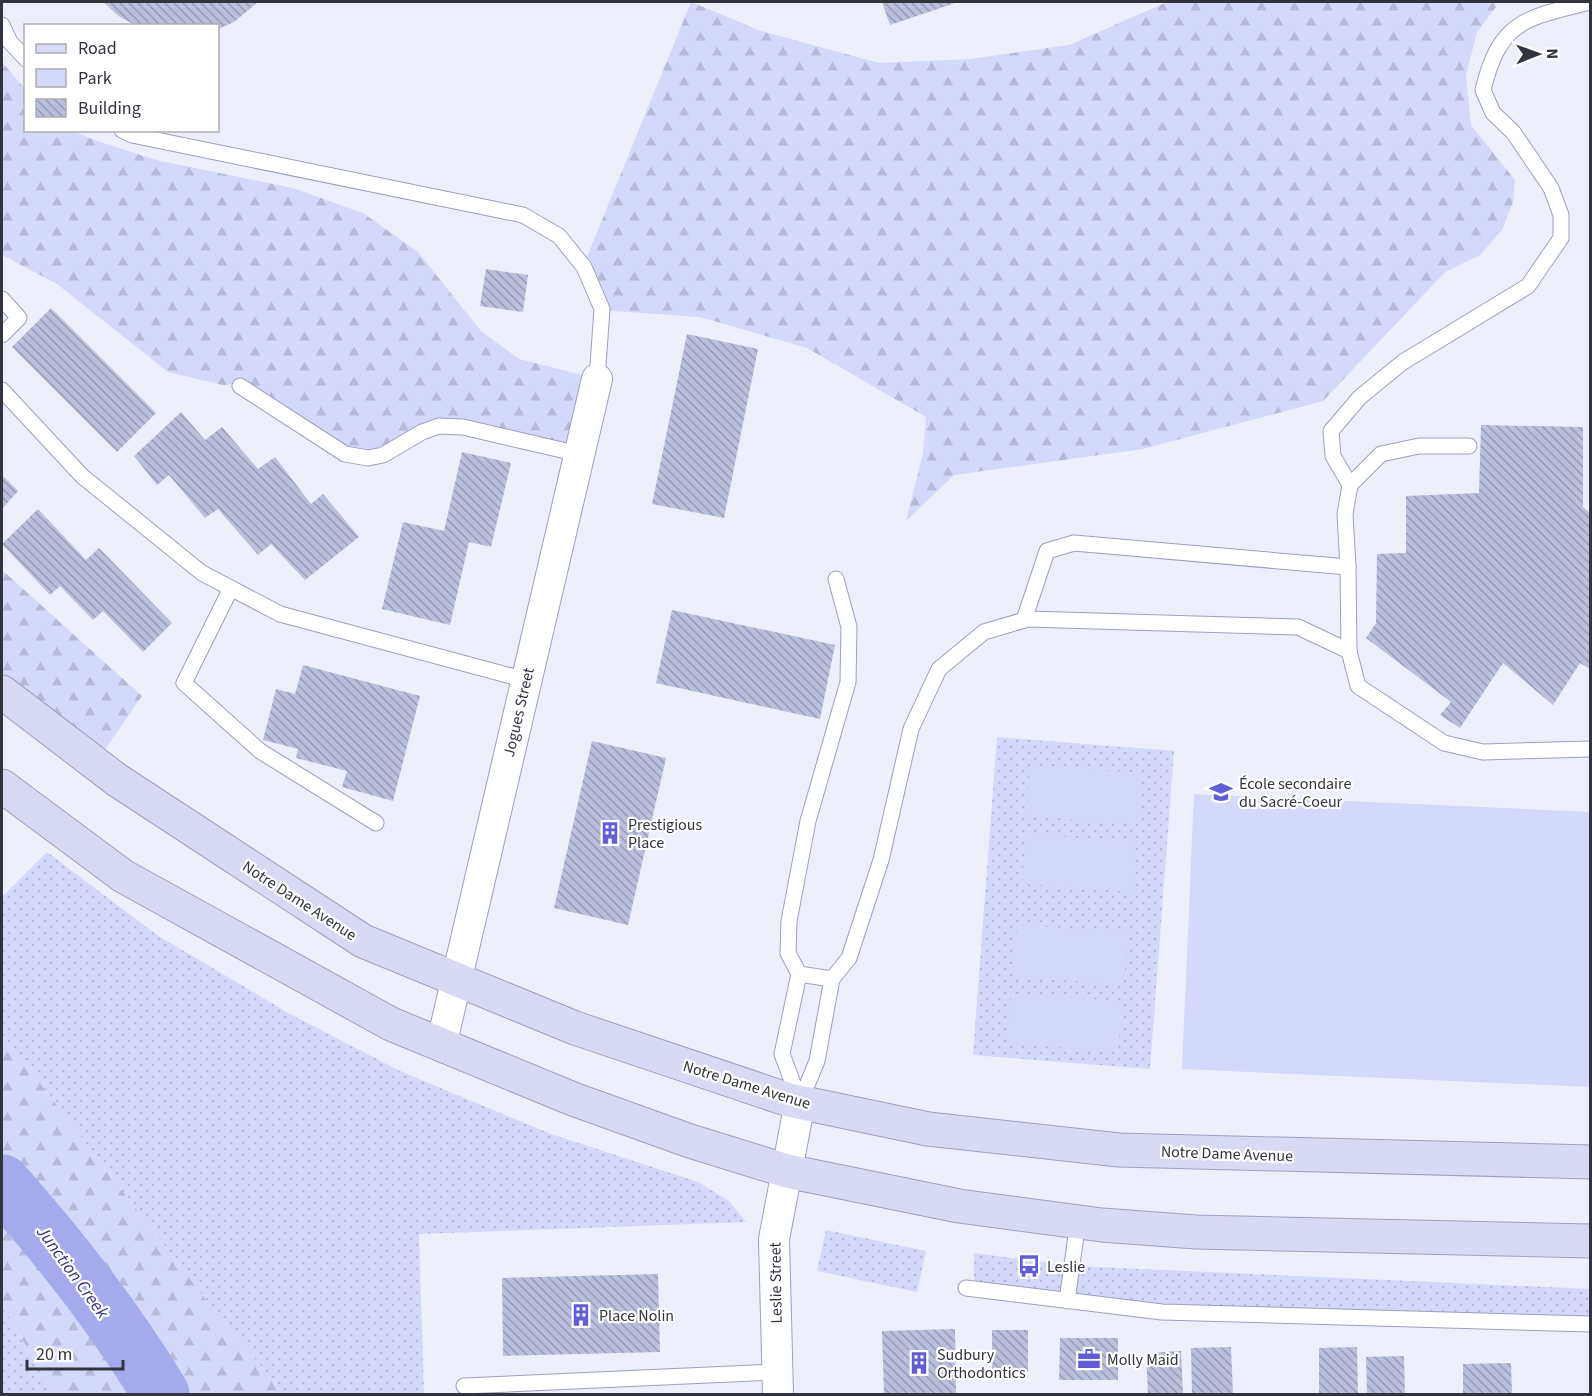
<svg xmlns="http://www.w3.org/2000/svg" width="1592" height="1396" viewBox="0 0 1592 1396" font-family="'Source Sans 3',sans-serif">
  <defs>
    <pattern id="green-dots" width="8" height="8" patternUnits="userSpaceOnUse" patternTransform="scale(1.5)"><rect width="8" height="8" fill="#d4d8fb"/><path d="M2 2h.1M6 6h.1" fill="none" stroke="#b6bad8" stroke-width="1.8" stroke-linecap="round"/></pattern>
    <pattern id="forest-firs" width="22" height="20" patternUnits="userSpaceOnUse" patternTransform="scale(1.5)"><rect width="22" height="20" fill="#d4d8fb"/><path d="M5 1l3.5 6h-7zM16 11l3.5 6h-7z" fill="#b6bad8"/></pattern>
    <pattern id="building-back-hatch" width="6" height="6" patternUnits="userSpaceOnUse" patternTransform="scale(1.5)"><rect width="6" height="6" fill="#bbbfde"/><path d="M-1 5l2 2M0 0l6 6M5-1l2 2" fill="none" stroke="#999cb5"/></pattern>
  </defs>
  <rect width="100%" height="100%" fill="#edeffc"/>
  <g fill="url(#green-dots)">
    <polygon points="997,737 1174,751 1150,1069 973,1055"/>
    <polygon points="47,852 157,935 290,1014 400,1071 551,1134 698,1182 729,1201 746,1222 419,1234 424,1394 284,1394 210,1305 2,1034 2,897"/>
    <polygon points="826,1230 926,1251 917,1292 817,1271"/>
    <polygon points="974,1253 1073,1266 1590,1289 1590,1321 1163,1311 974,1287"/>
    <polygon points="2,1305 54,1394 2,1394"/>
  </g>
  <g fill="url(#forest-firs)">
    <polygon points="691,2 761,31 879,63 970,59 1069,45 1167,2 1495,2 1496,7 1477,32 1466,75 1471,125 1515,180 1513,202 1502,230 1480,255 1445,272 1323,401 1143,449 954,475 906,521 923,453 926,417 807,348 700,317 600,310 582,269"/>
    <polygon points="2,62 25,89 26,130 73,131 97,141 156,160 293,188 363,213 418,252 481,331 519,359 594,378 577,450 465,425 384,451 346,450 242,383 223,385 168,372 57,284 2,255"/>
    <polygon points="2,570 142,696 97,761 2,686"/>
    <polygon points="2,1034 210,1305 284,1394 54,1394 2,1305"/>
  </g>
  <g fill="#d4d8fb">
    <polygon points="1030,765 1142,773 1139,824 1027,816"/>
    <polygon points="1194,794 1590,812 1590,1087 1182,1069"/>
    <polygon points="1026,834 1136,842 1133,892 1022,884"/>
    <polygon points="1017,925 1127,932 1124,984 1014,977"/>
    <polygon points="1011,994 1122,1001 1118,1051 1008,1044"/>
  </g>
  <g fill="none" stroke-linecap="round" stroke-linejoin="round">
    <path stroke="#a4aaeb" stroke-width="57" d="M2,1183C60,1248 116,1320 161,1394"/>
  </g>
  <g fill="url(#building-back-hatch)">
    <polygon points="103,2 258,2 234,22 218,29 218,26 137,26 120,17"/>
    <polygon points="882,2 958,2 890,25"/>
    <polygon points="486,269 528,275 523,312 480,306"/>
    <polygon points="51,308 156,413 117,452 12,347"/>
    <polygon points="687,334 758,349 724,518 652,504"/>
    <polygon points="181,412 205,440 222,427 258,469 275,457 311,504 323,494 359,537 305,580 271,544 258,555 218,509 205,518 169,475 157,485 134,456"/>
    <polygon points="1481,425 1583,427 1583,507 1590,513 1590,669 1580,663 1553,705 1503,663 1460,728 1440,715 1451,702 1366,638 1376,623 1377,554 1406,553 1406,496 1479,493"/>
    <polygon points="462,452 511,463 491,547 469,542 450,625 382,609 403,522 444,531"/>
    <polygon points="2,475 18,491 2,509"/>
    <polygon points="38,509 86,560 99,548 172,623 143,652 103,611 93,620 60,586 50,595 2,544"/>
    <polygon points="672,610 835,645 820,719 656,683"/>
    <polygon points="303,665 420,696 393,801 342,787 347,771 296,758 298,749 263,740 276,689 295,694"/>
    <polygon points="592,741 666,758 628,925 554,908"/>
    <polygon points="658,1274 660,1352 503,1356 502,1278"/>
    <polygon points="955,1329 956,1394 884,1394 882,1331"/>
    <rect x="992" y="1330" width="36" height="42"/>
    <polygon points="1060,1338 1118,1338 1118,1380 1059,1380"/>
    <polygon points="1231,1347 1233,1394 1192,1394 1191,1348"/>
    <polygon points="1357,1347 1358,1394 1319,1394 1319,1348"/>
    <polygon points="1181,1351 1183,1394 1148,1394 1146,1353"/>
    <polygon points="1404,1356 1405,1394 1367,1394 1366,1357"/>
    <polygon points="1511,1363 1512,1394 1463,1394 1463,1364"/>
  </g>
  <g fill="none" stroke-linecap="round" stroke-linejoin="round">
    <g stroke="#9ca0be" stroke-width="17">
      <g id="service">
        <polyline points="2,25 10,42 26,59"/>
        <polyline points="122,130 132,135 523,215 559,236 584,267 602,309 597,379"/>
        <polyline points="2,299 19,318 2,335"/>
        <polyline points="240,386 345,454 368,458 383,455 422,432 439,426 463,427 579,454"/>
        <polyline points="2,390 82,476 202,573 280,614 526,680"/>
        <path d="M1350,485L1333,456L1331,431L1360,397L1403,362L1528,286L1561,238V215L1551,188L1513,132L1493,113L1483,90C1500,19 1527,18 1590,2"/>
        <polyline points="1348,567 1345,514 1350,485 1381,454 1419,446 1469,446"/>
        <polyline points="836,579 849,627 848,682 808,821 789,921 788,953 799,974 832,979 849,958 881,860 911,729 939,669 984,632 1028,619 1298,627 1349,651"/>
        <polyline points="231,588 184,683 260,751 376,823"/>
        <polyline points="1024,620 1047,551 1074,543 1348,567 1349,651 1358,686 1444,743 1483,752 1590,749"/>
        <polyline points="799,974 782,1054 800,1102"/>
        <polyline points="800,1102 817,1061 832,979"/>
        <polyline points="966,1288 1162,1312 1590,1324"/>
        <polyline points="1067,1301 1078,1221"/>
        <polyline points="464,1386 777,1372"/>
      </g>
    </g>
    <g stroke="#9ca0be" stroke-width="32">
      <g id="minor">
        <polyline points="441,1046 597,379"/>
        <polyline points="778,1394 774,1239 800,1102"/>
      </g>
    </g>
    <g stroke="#9ca0be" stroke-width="35">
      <g id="secondary">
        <polyline points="2,692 117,780 363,941 575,1028 789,1100 928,1129 1119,1150 1590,1162"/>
        <polyline points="2,786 123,876 391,1024 573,1099 690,1141 787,1171 959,1206 1102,1225 1196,1232 1590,1241"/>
      </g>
    </g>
    <use href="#service" stroke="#fff" stroke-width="15"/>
    <use href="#minor" stroke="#fff" stroke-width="30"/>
    <use href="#secondary" stroke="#d8d9f5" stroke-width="33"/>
  </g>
  <defs>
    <g id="school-bare" transform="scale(1.8)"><path d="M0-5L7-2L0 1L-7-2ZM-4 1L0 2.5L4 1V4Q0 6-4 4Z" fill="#605ed7" stroke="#fff" stroke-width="2.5" paint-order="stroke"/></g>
    <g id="building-bare" transform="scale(1.8)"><path d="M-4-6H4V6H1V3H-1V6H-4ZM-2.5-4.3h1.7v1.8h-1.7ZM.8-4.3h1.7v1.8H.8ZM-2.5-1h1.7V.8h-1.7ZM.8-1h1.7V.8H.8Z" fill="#605ed7" stroke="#fff" stroke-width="2.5" paint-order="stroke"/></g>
    <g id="bus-bare" transform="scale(1.8)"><path d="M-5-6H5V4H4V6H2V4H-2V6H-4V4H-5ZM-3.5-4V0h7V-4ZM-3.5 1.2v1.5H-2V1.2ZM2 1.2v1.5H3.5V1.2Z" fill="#605ed7" stroke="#fff" stroke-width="2.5" paint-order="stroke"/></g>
    <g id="office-bare" transform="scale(1.8)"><path d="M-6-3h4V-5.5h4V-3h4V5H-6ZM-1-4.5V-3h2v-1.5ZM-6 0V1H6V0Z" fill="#605ed7" stroke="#fff" stroke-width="2.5" paint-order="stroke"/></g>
  </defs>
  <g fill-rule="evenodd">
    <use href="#school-bare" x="1221" y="792"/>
    <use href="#building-bare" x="610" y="833"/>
    <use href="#bus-bare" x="1029" y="1266"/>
    <use href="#building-bare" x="581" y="1315"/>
    <use href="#office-bare" x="1089" y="1359"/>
    <use href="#building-bare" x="919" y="1363"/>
  </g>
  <g text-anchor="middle" stroke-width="4.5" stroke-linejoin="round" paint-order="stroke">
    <g font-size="16" fill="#31333f" stroke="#fff">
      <text transform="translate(518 712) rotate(-77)" y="6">Jogues Street</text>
      <text transform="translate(300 900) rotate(33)" y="6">Notre Dame Avenue</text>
      <text transform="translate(747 1084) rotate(17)" y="6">Notre Dame Avenue</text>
      <text transform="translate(1227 1153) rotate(2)" y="6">Notre Dame Avenue</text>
      <text transform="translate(775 1283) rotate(-91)" y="6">Leslie Street</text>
    </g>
    <g font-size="16" fill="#31333f" stroke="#fff" text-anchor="start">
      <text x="1239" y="789">École secondaire<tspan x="1239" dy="18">du Sacré-Coeur</tspan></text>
      <text x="628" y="830">Prestigious<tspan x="628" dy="18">Place</tspan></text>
      <text x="1047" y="1272">Leslie</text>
      <text x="599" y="1321">Place Nolin</text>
      <text x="937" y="1360">Sudbury<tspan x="937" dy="18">Orthodontics</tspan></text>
      <text x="1107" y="1365">Molly Maid</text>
    </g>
    <g font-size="18" font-style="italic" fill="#33317c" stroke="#fff">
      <text transform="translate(73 1272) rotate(54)" y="6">Junction Creek</text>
    </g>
  </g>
  <rect width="1592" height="1396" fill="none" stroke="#31333f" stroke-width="6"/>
  <rect x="24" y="24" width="195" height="108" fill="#ffffff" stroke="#adadb2" stroke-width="1.5"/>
  <rect x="36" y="44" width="30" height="9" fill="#d8d9f5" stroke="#adadb2" stroke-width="1.5"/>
  <text x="78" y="54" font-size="18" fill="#31333f">Road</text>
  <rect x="36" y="69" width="30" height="18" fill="#d4d8fb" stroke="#adadb2" stroke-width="1.5"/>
  <text x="78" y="84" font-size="18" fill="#31333f">Park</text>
  <rect x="36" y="99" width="30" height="18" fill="url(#building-back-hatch)" stroke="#adadb2" stroke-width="1.5"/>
  <text x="78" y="114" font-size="18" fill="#31333f">Building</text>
  <g transform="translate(1538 54) rotate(89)" stroke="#ffffff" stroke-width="4.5" paint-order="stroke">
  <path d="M0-4.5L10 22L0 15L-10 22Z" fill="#31333f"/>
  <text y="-9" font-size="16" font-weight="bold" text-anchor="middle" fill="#31333f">N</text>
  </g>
  <path d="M27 1360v9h96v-9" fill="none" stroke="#31333f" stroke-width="3"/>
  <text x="36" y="1360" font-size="18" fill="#31333f" stroke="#ffffff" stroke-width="4.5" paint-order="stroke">20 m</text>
</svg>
